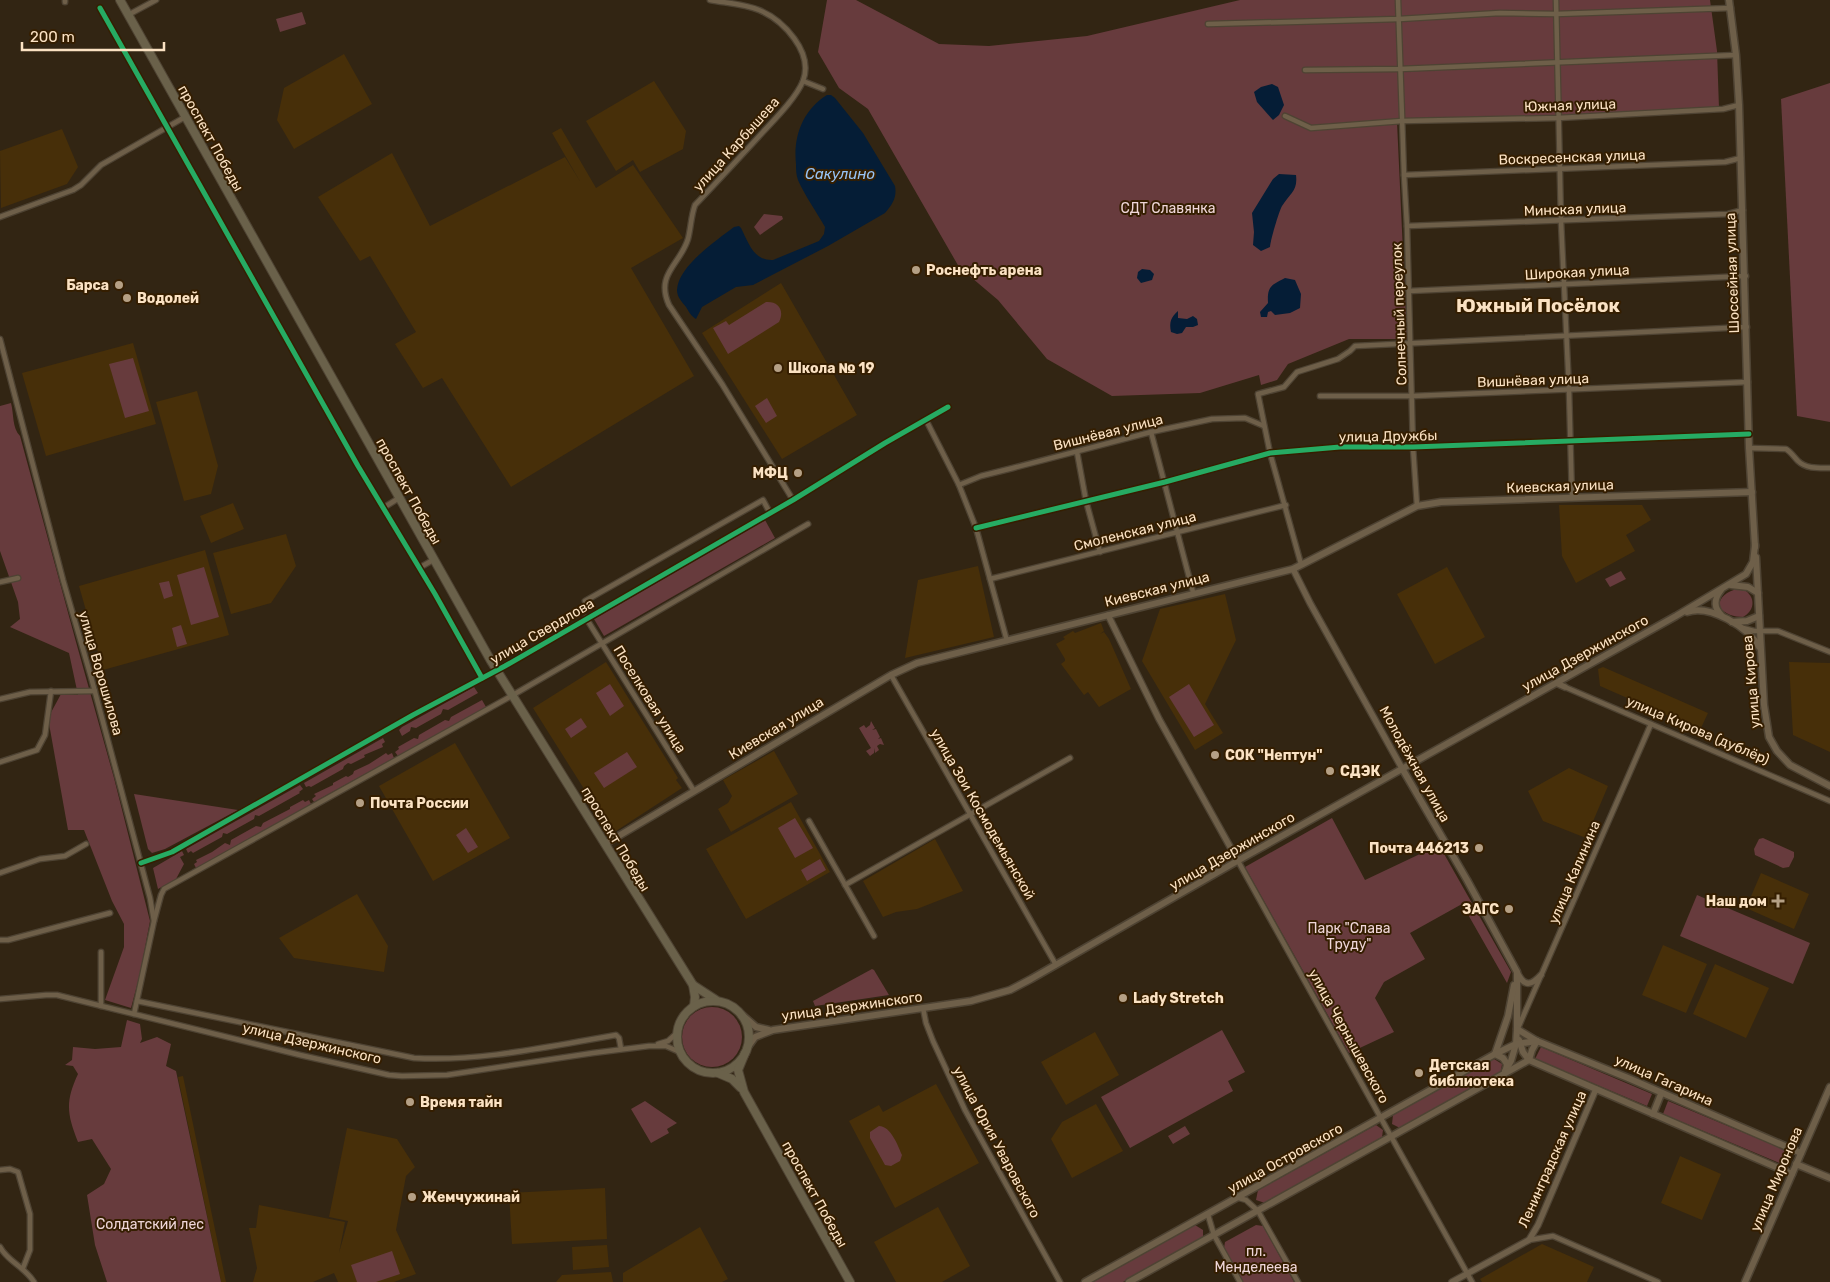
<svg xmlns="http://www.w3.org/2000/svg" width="1830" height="1282" viewBox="0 0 1830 1282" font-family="Rubik,sans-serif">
  <rect width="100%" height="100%" fill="#322513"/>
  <g fill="#472f09">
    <polygon points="344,54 372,104 294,149 277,120 284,88"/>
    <polygon points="654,81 686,131 683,149 640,172 633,160 616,171 586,121"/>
    <polygon points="561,128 596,188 633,165 683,238 631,268 694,376 511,487 442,378 423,388 395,344 416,332 370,256 360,261 318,197 392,153 430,226 565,157 581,183 552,133"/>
    <polygon points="62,129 78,167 67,184 1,208 0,151"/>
    <polygon points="781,283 857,415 782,459 702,333"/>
    <polygon points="133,343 156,424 46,456 22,373"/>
    <polygon points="197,391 218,466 211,494 184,501 156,402"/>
    <polygon points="233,503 244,529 211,543 200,516"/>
    <polygon points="1559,505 1642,505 1651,520 1626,535 1635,551 1576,583 1562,556"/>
    <polygon points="286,534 296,566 271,603 231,614 213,553"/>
    <polygon points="205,550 229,635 103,670 79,586"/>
    <polygon points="978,566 994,637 905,658 918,580"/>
    <polygon points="1447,567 1485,637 1435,664 1397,594"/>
    <polygon points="1225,594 1236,640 1205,704 1223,733 1195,750 1142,661 1160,609"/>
    <polygon points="1101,623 1104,631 1100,634 1104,632 1109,639 1131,689 1099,707 1088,692 1084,695 1061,664 1065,661 1065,659 1056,644 1065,639 1063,637 1073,631 1075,633"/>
    <polygon points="606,662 678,778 676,780 682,788 616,831 610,830 533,708"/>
    <polygon points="1789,662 1830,663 1830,752 1793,735"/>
    <polygon points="1603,667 1708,713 1700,730 1600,686 1598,669"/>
    <polygon points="455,743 510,838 433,881 379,786"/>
    <polygon points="774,751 798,794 731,832 718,809 728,803 732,796 723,780"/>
    <polygon points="1569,768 1608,786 1586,838 1543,821 1528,791"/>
    <polygon points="791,802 830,872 746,919 706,849"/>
    <polygon points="935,839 963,891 917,909 896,912 883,917 863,881"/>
    <polygon points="1761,873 1809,894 1794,929 1746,908"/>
    <polygon points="357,894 388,946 384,972 294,958 279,938"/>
    <polygon points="1663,945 1707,964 1686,1013 1642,995"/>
    <polygon points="1715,964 1769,988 1746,1038 1693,1014"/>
    <polygon points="1095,1032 1119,1075 1066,1105 1041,1062"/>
    <polygon points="183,1076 226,1282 221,1282 178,1077"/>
    <polygon points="936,1084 979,1163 895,1208 849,1121 879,1105 883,1112"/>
    <polygon points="1096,1104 1123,1151 1072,1178 1051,1139 1062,1122"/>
    <polygon points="347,1128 397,1139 415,1167 406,1176 396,1230 416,1274 394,1282 338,1282 334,1273 313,1282 253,1282 257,1268 249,1228 256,1228 259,1205 345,1222 339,1253 348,1221 329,1217"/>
    <polygon points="1680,1156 1721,1174 1702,1220 1661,1203"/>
    <polygon points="605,1188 607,1239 512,1244 509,1193"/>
    <polygon points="938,1207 970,1266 942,1282 896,1282 874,1242"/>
    <polygon points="700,1227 728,1279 722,1282 623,1282 623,1273"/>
    <polygon points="1542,1244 1594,1267 1587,1282 1482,1282 1480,1279"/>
    <polygon points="607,1245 609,1267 573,1270 572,1247"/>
    <polygon points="611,1272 613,1282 556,1282 562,1275"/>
  </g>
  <g fill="#673b3d">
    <polygon points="827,0 856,0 939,44 989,46 1087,36 1240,0 1710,0 1717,51 1719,108 1558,118 1397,122 1407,339 1349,339 1288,364 1277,380 1261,385 1259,375 1200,393 1112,396 1047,359 998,300 959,267 868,109 839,88 818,52"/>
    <polygon points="302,12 306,24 280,32 276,19"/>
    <polygon points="1830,83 1830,422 1797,416 1781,99"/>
    <polygon points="764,214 782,216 783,219 760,235 754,227"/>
    <path d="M766,302C778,301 785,310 779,322L728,354L713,328L726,321L729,325Z"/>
    <polygon points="133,358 149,411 125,418 109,364"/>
    <polygon points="767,398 777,416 766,423 755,406"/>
    <path d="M11,403C14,414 12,428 20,436L76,642L114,778L150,921L140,974L131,1008L105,1000L124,947V924L112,901L84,830H68L48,718L61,694L78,695L69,653L10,627L20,619L18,602L0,551V406Z"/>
    <polygon points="765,520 775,538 604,636 594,619"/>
    <polygon points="204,567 219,617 191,625 177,575"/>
    <polygon points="1621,571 1626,579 1610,587 1605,579"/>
    <polygon points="169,581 173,596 164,599 159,583"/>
    <path d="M1736,589L1746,591C1756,599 1754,611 1743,617C1734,617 1725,614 1719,607C1719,596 1728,592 1736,589Z"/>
    <polygon points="181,625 187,644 177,647 172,628"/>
    <polygon points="610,684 624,706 610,716 596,693"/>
    <polygon points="1189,684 1214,725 1194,737 1169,697"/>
    <polygon points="474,687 478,693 448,710 443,709 441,714 416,728 411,727 410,731 402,736 399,730 402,727"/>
    <polygon points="482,700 486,707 398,756 395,752 399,749 398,747 414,738 418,739 419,735 445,720 449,721 451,717"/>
    <polygon points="581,718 587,727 571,738 565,729"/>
    <polygon points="871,721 875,728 872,730 876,729 880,737 878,739 881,738 884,745 880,744 877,746 879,750 875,753 874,748 874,753 870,756 866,751 871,748 859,728 864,725 866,728 870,725"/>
    <polygon points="383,738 385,742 382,744 383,747 364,755 365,757 351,764 348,763 344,766 343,769 311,787 309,786 306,787 304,783"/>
    <polygon points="627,752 637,767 604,788 594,773"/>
    <polygon points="386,753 388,755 392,753 394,758 314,802 312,799 316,796 314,794 333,785 333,783 346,776 348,777 353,774 354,771 369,764"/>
    <polygon points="300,785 303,789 299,792 300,793 259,816 255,815 254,819 227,834 223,833 222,837 193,853 191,851 188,853 186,849"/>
    <polygon points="134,794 238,810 165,849 152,853 148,849"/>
    <polygon points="303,800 305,802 309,800 311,804 196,868 194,864 197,862 196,860 212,852 225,843 230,845 231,840 256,826 261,827 263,823 290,809 290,807"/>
    <polygon points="795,818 813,848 795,858 778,828"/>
    <polygon points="1332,818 1365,880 1439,845 1511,972 1507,983 1462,904 1410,933 1425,959 1384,982 1375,998 1394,1032 1349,1053 1245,867"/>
    <polygon points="466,828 478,847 468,853 456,835"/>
    <polygon points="1763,838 1794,852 1794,857 1789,867 1783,868 1755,855 1754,849 1759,839"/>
    <polygon points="182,851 184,855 180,857 184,864 176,879 158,889 153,868"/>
    <polygon points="820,859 826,870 807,881 801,870"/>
    <polygon points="1697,895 1810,943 1793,984 1680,936"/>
    <polygon points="872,969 874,970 889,995 815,1006 813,1001"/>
    <circle cx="712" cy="1037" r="30"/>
    <path d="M127,1020L140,1024L142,1039L140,1043L157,1037L171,1044L166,1066L176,1071L221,1282H107L95,1245L87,1195L104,1184L111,1169L92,1139L78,1142C67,1114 65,1102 78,1074L73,1066L65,1065L72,1060L73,1047L95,1049L121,1047Z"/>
    <polygon points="1222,1030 1245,1072 1228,1081 1233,1091 1130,1148 1101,1097"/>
    <polygon points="1541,1047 1652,1094 1647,1106 1535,1059"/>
    <polygon points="1494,1059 1502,1064 1501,1072 1400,1128 1392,1124 1393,1115"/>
    <polygon points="645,1101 677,1123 667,1129 669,1133 651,1143 631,1109"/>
    <polygon points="1668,1101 1790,1152 1784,1165 1663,1114"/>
    <polygon points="1376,1125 1383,1130 1382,1137 1265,1203 1256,1200 1258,1190"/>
    <path d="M879,1126C891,1126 898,1146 902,1155L900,1161L891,1166L885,1165L870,1138V1132Z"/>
    <polygon points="1185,1126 1190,1134 1173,1144 1168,1136"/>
    <polygon points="1195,1225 1203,1230 1203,1238 1123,1282 1093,1282"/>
    <polygon points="1256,1225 1263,1226 1294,1282 1243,1282 1224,1248 1225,1242"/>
    <polygon points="392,1251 400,1274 376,1282 357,1282 351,1265"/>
  </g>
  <g fill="#051d36">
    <polygon points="1272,84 1278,87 1284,105 1279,115 1273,120 1257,102 1254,92 1261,87"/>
    <path d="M827,95H831L835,98L863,133L895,186C897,197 893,204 885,213L828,246L753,285L736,287L702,307L696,319C691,316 689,312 686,307C682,302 677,297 677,290C678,266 717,240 734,227L739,226L741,228C749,244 754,261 773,260L819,241L824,234L825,227C816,211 805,196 798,180C796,175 796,169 796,164C793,136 803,110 827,95Z"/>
    <path d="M1279,174L1296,175C1298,191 1290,193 1282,206C1279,211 1270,242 1270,247L1261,251L1253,245L1254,232L1252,213L1273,179Z"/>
    <polygon points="1142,269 1150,270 1154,274 1152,280 1141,283 1137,278 1138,272"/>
    <path d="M1285,278L1295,280L1301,294L1300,308L1290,313L1275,315L1271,311L1268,312L1267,317H1261L1260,312L1268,303C1267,287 1271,285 1285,278Z"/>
    <path d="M1178,311V318L1187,319L1193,316L1197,319L1198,325L1193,327H1186L1182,333L1177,334L1171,332C1169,322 1171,317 1178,311Z"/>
  </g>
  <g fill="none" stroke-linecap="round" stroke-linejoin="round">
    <g stroke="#4e4333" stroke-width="7">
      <g id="minor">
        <polyline points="65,0 65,2"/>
        <path d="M710,0C726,3 744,4 759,10C783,20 814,52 803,81C796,98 775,119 763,132C740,157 718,181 695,205C691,216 691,227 688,239C680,265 655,274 669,305L722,384L793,500"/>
        <polyline points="1398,0 1404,175 1407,226 1413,447 1417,506"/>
        <polyline points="1556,0 1561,221 1569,390 1572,498"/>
        <polyline points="100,8 358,466 435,594 482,678"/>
        <polyline points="128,15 156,0"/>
        <polyline points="1208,24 1399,19 1500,13 1556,14 1731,8"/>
        <polyline points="1305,70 1400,69 1736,55"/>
        <polyline points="803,81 823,89"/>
        <polyline points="1285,116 1311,128 1402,121 1558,118 1723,109 1739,105"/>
        <polyline points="1404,175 1725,162 1741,158"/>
        <polyline points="0,217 73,190 81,185 101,165 185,117"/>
        <polyline points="1407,226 1728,214 1743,210"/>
        <polyline points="1409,291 1746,276"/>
        <polyline points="0,339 63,580 91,677 150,898 154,921 134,1014"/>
        <polyline points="1320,396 1413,396 1748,382"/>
        <polyline points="926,420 959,485 976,528 1007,641"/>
        <polyline points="1151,432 1193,592"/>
        <path d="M1749,448L1786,449C1791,452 1794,457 1798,461C1806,469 1819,468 1830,468"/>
        <polyline points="1077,452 1086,501 1100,552"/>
        <polyline points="959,485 981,476 1013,468 1151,432 1212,419 1245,418 1264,426"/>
        <polyline points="383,508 399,498"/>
        <polyline points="976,528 1165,482 1270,453 1340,447 1413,447 1749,434"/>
        <polyline points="1301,564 1270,453 1258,394 1284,387 1297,372 1338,359 1350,351 1355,346 1747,327"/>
        <polyline points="419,568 433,560"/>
        <polyline points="990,579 1286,505"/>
        <polyline points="0,582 18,578"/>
        <polyline points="585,601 763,500 770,513"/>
        <polyline points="586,618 694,791"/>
        <polyline points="1743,628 1754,631 1778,631 1830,652"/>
        <polyline points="891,675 1056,965"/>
        <polyline points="1565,687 1830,801"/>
        <polyline points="0,699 30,692 95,691"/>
        <polyline points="0,762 37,750 45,735 51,691"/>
        <polyline points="809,821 874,936"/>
        <polyline points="1238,861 1472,1282"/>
        <polyline points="141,863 172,852 413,715 505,666 793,500 885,443 948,407"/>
        <polyline points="0,873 40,859 65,856 86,844"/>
        <polyline points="845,885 1070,758"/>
        <polyline points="154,921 161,895 164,889 506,699 808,524"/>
        <polyline points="0,940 8,940 110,913"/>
        <polyline points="0,999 46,995 57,995 300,1055 389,1075 402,1076 447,1075 593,1053 649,1046 666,1046 682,1053"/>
        <path d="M137,1001L414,1058C481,1062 550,1046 616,1035L619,1038L621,1049"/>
        <polyline points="101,1006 101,952"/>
        <polyline points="923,1008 926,1023 933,1041 965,1110 1060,1282"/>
        <polyline points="1518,1028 1651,724"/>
        <polyline points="658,1044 668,1041 678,1032"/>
        <polyline points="0,1170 10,1169 18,1172 30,1214 30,1250 23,1268"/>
        <polyline points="1239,1198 1246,1200 1258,1211 1298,1282"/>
        <polyline points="1208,1215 1214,1235 1240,1282"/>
        <polyline points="1529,1240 1553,1236 1658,1282"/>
        <path d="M0,1247C8,1262 25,1267 34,1282"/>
      </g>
    </g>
    <g stroke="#4e4333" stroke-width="8">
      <g id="tertiary">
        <polyline points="1293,569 1310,603 1403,770"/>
        <polyline points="1108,615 1159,719 1238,861"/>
        <polyline points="1556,683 1565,687"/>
        <path d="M1517,972C1524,987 1531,986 1541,975"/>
        <polyline points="1452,1282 1529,1240 1538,1225 1596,1089"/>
      </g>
    </g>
    <g stroke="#4e4333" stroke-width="9">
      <g id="secondary">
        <polyline points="1729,0 1736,55 1739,105 1749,448 1755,547"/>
        <polyline points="1756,557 1764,705 1769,737 1777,751 1790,765 1830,786"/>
        <polyline points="1731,585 1748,587 1758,593"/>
        <path d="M1721,590C1714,599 1713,607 1722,616"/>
        <path d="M1687,612C1709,604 1749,627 1759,647"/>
        <polyline points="1732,622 1747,621 1759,616"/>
        <polyline points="1403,770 1467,880 1517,972 1517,1029 1516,1044 1511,1061 1505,1071"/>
        <polyline points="605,844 891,675 917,663 1293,569 1417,506 1441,502 1752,492"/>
        <polyline points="741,1014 756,1027 769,1030"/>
        <polyline points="1517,1029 1537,1041 1628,1078 1801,1153"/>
        <polyline points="1519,1040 1523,1052 1529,1060 1792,1174"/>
        <polyline points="747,1048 755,1037 773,1030 971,1001 1010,990 1031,979 1246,856 1676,616 1746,574 1753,562 1755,545"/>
        <polyline points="1495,1054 1508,1016 1514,985"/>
        <polyline points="1495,1054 1503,1058 1507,1064 1506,1070"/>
        <polyline points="1529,1060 1532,1050 1537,1041"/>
        <polyline points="1653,1114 1661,1094"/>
        <polyline points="1796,1164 1830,1178"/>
        <polyline points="1085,1282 1495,1054 1516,1044 1537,1041"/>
        <polyline points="1129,1282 1529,1060"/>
        <polyline points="1745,1282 1830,1087"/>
      </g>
    </g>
    <g stroke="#4e4333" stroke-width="10">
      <g id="primary">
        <polyline points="120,0 491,661 693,985 695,997 694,1006"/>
        <polyline points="693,985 716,1000"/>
        <circle cx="713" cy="1037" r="36"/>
        <polyline points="745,1053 738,1070 744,1092 850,1282"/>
        <polyline points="718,1073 732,1079 741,1088"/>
      </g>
    </g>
    <use href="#minor" stroke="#6e5f49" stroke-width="4.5"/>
    <use href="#tertiary" stroke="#6e5f49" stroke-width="5.5"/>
    <use href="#secondary" stroke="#6e5f49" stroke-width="6"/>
    <use href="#primary" stroke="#6a614a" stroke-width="8"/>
    <g stroke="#351e00" stroke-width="8">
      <g id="cycleway">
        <polyline points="100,8 358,466 435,594 482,678"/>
        <polyline points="976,528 1165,482 1270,453 1340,447 1413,447 1749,434"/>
        <polyline points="141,863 172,852 413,715 505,666 793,500 885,443 948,407"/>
      </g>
    </g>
    <use href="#cycleway" stroke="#26ab63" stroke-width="5"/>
  </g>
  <g fill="#b5a085" stroke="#351e00" stroke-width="2">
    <circle cx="916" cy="270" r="5"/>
    <circle cx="119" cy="285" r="5"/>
    <circle cx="127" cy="298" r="5"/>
    <circle cx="778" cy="368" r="5"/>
    <circle cx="798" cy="473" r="5"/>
    <circle cx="1215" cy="755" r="5"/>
    <circle cx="1330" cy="771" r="5"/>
    <circle cx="360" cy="803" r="5"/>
    <circle cx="1479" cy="848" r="5"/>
    <path d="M1775.5 893.5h5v5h5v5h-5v5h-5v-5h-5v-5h5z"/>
    <circle cx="1509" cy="909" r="5"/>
    <circle cx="1123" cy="998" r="5"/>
    <circle cx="1419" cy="1073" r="5"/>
    <circle cx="410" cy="1102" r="5"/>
    <circle cx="412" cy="1197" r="5"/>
  </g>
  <g text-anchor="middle" stroke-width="4" stroke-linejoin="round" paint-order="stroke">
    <g font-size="14" fill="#fbe2c3" stroke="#351e00">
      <text transform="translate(1570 105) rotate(-2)" y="5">Южная улица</text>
      <text transform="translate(211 138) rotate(61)" y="5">проспект Победы</text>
      <text transform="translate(736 144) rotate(-48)" y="5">улица Карбышева</text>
      <text transform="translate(1572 157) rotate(-2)" y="5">Воскресенская улица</text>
      <text transform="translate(1575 209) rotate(-2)" y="5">Минская улица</text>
      <text transform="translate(1577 272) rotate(-3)" y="5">Широкая улица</text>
      <text transform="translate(1732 273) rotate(-92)" y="5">Шоссейная улица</text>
      <text transform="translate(1399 314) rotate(-92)" y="5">Солнечный переулок</text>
      <text transform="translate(1533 380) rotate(-2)" y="5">Вишнёвая улица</text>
      <text transform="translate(1108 432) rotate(-14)" y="5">Вишнёвая улица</text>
      <text transform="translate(1388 436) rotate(-1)" y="5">улица Дружбы</text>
      <text transform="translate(1560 486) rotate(-2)" y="5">Киевская улица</text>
      <text transform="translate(409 491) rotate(61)" y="5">проспект Победы</text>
      <text transform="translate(1135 531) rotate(-14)" y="5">Смоленская улица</text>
      <text transform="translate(1157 589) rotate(-14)" y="5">Киевская улица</text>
      <text transform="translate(542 631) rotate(-30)" y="5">улица Свердлова</text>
      <text transform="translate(1585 653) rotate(-29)" y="5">улица Дзержинского</text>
      <text transform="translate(101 673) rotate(74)" y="5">улица Ворошилова</text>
      <text transform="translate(1751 682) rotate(-95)" y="5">улица Кирова</text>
      <text transform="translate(650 699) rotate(58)" y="5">Поселковая улица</text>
      <text transform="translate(776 728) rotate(-31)" y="5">Киевская улица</text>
      <text transform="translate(1698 730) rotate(23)" y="5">улица Кирова (дублёр)</text>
      <text transform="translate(1415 764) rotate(61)" y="5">Молодёжная улица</text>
      <text transform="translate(983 814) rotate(60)" y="5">улица Зои Космодемьянской</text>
      <text transform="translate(616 839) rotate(59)" y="5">проспект Победы</text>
      <text transform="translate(1232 851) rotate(-30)" y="5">улица Дзержинского</text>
      <text transform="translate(1574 872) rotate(-67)" y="5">улица Калинина</text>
      <text transform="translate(852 1006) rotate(-8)" y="5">улица Дзержинского</text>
      <text transform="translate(1349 1036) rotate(61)" y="5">улица Чернышевского</text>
      <text transform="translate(312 1043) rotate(13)" y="5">улица Дзержинского</text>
      <text transform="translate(1664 1080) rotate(24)" y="5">улица Гагарина</text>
      <text transform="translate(997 1142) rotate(62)" y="5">улица Юрия Уваровского</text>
      <text transform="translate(1285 1158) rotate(-29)" y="5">улица Островского</text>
      <text transform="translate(1552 1159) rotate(-66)" y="5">Ленинградская улица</text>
      <text transform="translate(1776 1179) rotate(-67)" y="5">улица Миронова</text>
      <text transform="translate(815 1194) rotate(61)" y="5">проспект Победы</text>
    </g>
    <g font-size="14" fill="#efd6d8" stroke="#351e00">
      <text x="1168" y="213">СДТ Славянка</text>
      <text x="1349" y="933">Парк "Слава<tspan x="1349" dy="16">Труду"</tspan></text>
      <text x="150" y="1229">Солдатский лес</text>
      <text x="1256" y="1256">пл.<tspan x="1256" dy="16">Менделеева</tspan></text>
    </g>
    <g font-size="14" font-weight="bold" fill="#fbe2c3" stroke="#351e00" text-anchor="start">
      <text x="926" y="275">Роснефть арена</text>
      <text x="109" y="290" text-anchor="end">Барса</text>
      <text x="137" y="303">Водолей</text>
      <text x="788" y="373">Школа № 19</text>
      <text x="788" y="478" text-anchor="end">МФЦ</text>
      <text x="1225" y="760">СОК "Нептун"</text>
      <text x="1340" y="776">СДЭК</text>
      <text x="370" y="808">Почта России</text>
      <text x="1469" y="853" text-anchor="end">Почта 446213</text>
      <text x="1767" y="906" text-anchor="end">Наш дом</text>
      <text x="1499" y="914" text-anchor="end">ЗАГС</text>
      <text x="1133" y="1003">Lady Stretch</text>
      <text x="1429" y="1070">Детская<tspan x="1429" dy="16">библиотека</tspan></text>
      <text x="420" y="1107">Время тайн</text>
      <text x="422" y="1202">Жемчужинай</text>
    </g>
    <g font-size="15" font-style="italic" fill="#97c3f5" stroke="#351e00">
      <text x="840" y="179">Сакулино</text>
    </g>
    <g font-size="19" font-weight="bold" fill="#fbe2c3" stroke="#351e00">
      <text x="1538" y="312">Южный Посёлок</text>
    </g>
  </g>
  <path d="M22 42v8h142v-8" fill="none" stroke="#fbe2c3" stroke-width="2.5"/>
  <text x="30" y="42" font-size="15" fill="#fbe2c3" stroke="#351e00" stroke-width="4" paint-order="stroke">200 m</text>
</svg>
